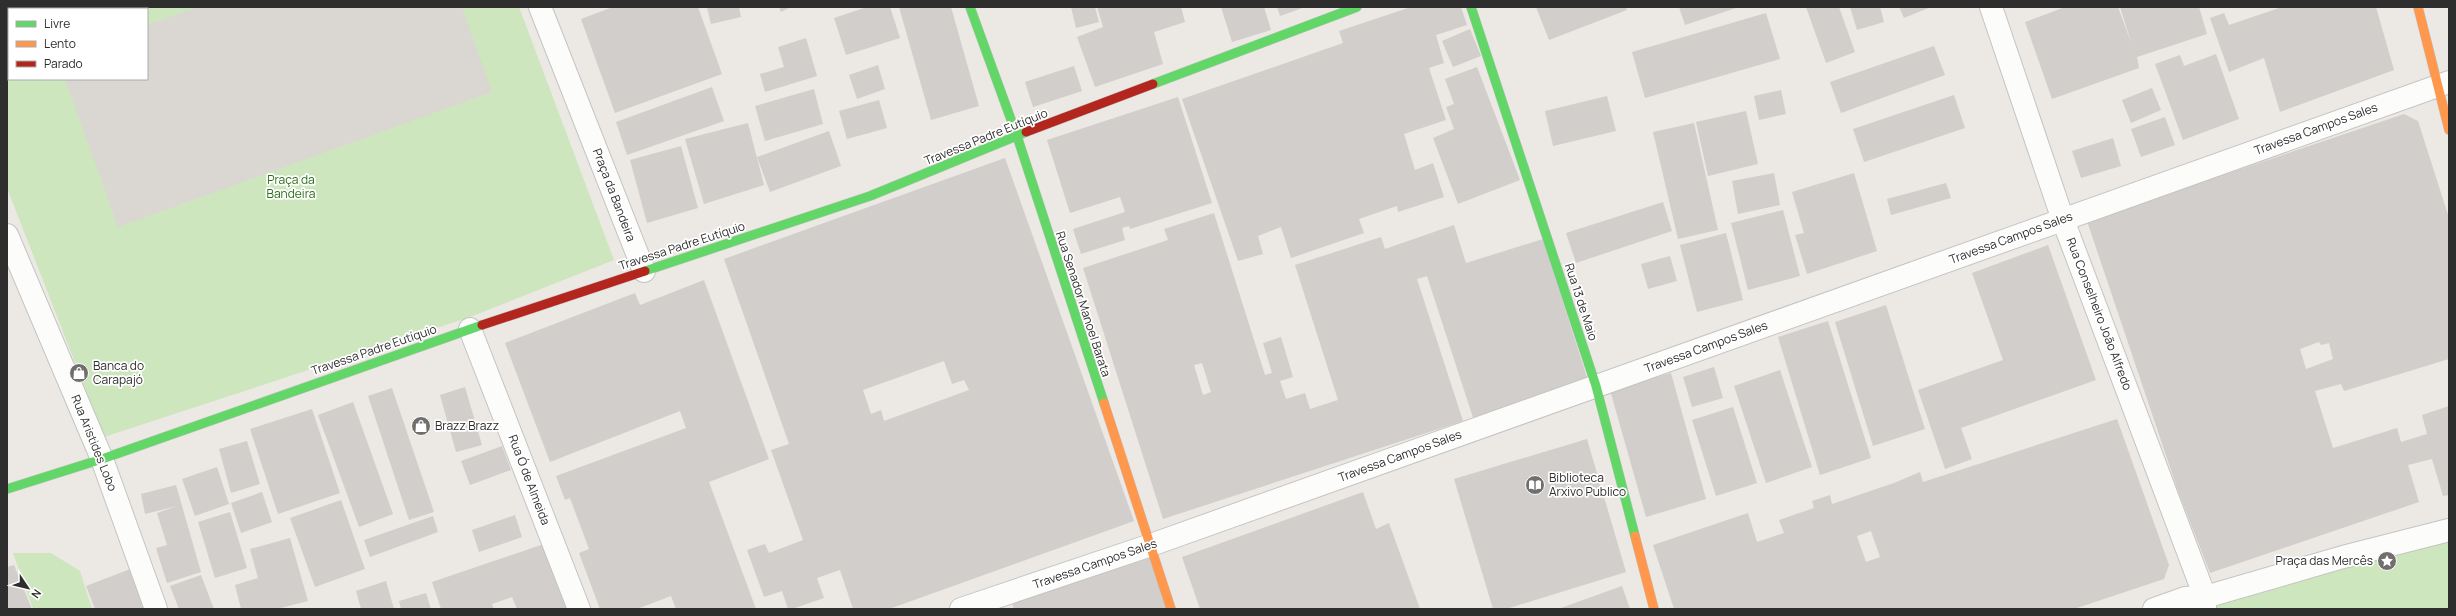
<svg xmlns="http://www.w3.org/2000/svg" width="2456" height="616" viewBox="0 0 2456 616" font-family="Manrope,sans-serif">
  <rect width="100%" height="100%" fill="#ece8e4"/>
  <g fill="#cee6be" fill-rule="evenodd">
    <path d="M7,7H519L614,260L470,317L104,437L7,188ZM9,9H147V79H9Z"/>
    <polygon points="2449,530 2449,609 2201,609"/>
    <polygon points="13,553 51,553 80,571 92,609 33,609"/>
  </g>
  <polygon fill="#dad6d2" points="198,7 462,7 492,92 118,227 65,79 147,79 147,25"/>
  <g fill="#d1cecb" fill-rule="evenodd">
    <polygon points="613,7 698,7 722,74 615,113 581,19"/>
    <polygon points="707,7 739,7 741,17 711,24"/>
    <polygon points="779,7 791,7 781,12"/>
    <polygon points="867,7 890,7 900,38 846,55 834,18"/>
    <polygon points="899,7 951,7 979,106 931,120"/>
    <polygon points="1071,7 1095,7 1099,22 1076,28"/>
    <polygon points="1097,7 1181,7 1185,22 1154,32 1163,64 1095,87 1077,37 1103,27"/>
    <polygon points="1221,7 1264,7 1271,30 1232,42"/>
    <polygon points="1277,7 1305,7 1280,16"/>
    <polygon points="1411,7 1461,7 1467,25 1436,35 1444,63 1429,68 1446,120 1404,134 1415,170 1433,163 1444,197 1398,212 1397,206 1359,219 1364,233 1291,258 1281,227 1258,236 1263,254 1238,261 1182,99 1343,43 1339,31"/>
    <polygon points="1536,7 1626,7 1627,10 1549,40"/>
    <polygon points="1679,7 1739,7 1685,25"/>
    <polygon points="1806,7 1839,7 1855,52 1826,63"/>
    <polygon points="1850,7 1880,7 1884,22 1857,30"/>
    <polygon points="1899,7 1931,7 1904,18"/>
    <polygon points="2065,7 2118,7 2132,45 2120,7 2199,7 2207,34 2137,57 2139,68 2052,99 2025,22"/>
    <polygon points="2282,7 2376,7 2394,70 2280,112 2264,58 2229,72 2210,18 2224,13 2229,25"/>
    <polygon points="1766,13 1780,59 1645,98 1632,52"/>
    <polygon points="1470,29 1481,56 1453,67 1442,41"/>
    <polygon points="806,38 817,76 765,92 760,74 784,67 778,47"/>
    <polygon points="1934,46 1945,75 1841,113 1830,82"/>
    <polygon points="2216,54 2239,119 2183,140 2155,64 2180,55 2184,66"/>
    <polygon points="878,65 885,89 857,99 849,75"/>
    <polygon points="1074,66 1082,91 1033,107 1025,82"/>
    <polygon points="1477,67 1520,180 1458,204 1433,138 1454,129 1446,107 1454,104 1445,79"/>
    <polygon points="712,87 724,121 627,155 616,122"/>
    <polygon points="2152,88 2161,110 2131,123 2122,100"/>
    <polygon points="814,89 823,124 765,141 755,106"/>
    <polygon points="1781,90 1786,114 1759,120 1754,96"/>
    <polygon points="1954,95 1965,128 1864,162 1853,129"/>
    <polygon points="1607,96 1616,131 1553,146 1545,111"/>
    <polygon points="1178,97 1212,203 1130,229 1129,226 1122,228 1125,240 1081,254 1073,229 1125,212 1120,197 1070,213 1047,140"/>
    <polygon points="879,100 887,128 847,139 839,111"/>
    <polygon points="1746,111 1758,164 1708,176 1696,122"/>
    <path d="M2404,114L2418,121L2449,218V359L2344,391L2341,384L2315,391L2333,448L2397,428L2401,442L2427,434L2422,415L2449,406V495L2443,496L2432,459L2408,465L2419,502L2210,573L2178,491L2087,221ZM2319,342L2321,345L2329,343L2333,359L2306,369L2300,349Z"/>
    <polygon points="2165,117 2175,145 2141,157 2131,129"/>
    <polygon points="748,123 764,185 704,204 685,139"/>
    <polygon points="1694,123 1718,230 1678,239 1653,132"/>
    <polygon points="829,131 841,166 770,192 757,157"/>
    <polygon points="2113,138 2121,166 2081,178 2072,151"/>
    <polygon points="681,146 698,208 647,223 630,160"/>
    <path d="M1005,158L1134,521L889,609H853L840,570L817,578L824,598L792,609H788L782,591L764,597L747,550L765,544L769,553L803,540L771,450L789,444L724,259ZM944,361L952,384L964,380L969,390L884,421L881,410L871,414L863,390Z"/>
    <polygon points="1774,173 1780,205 1738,214 1732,181"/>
    <polygon points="1854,173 1877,251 1807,274 1795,235 1804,233 1792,192"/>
    <polygon points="1946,183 1951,198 1891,215 1887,199"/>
    <polygon points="1663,202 1672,231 1576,263 1566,233"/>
    <polygon points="1783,210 1800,276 1748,290 1731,223"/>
    <path d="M1214,213L1265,375L1272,373L1263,343L1281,337L1293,377L1280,381L1286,399L1305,393L1310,409L1338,400L1295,265L1381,237L1385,249L1454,225L1466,263L1543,239L1590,387L1475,424L1427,276L1417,279L1463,421L1163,519L1083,268L1168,240L1164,229ZM1202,363L1211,392L1203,395L1194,365Z"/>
    <polygon points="1726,233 1743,300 1697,312 1680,245"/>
    <polygon points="2048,245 2096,380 1961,428 1972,459 1945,469 1918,390 2003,360 1972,273"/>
    <polygon points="1670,256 1677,281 1648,289 1641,264"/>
    <polygon points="704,280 769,459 709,482 756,609 676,609 671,596 637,609 600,609 579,553 589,549 570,498 565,500 556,476 686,428 680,411 550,462 505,343 635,293 640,305"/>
    <polygon points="1886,305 1925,429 1873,446 1835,322"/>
    <polygon points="1828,321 1871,458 1820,475 1778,337"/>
    <polygon points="1714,367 1723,398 1692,407 1683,377"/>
    <polygon points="1780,370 1812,467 1766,483 1734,386"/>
    <polygon points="1671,373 1706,499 1646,517 1610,390"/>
    <polygon points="465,387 482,445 456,452 440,395"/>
    <polygon points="392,388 434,512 409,520 368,396"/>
    <polygon points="353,402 393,514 359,527 318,415"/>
    <polygon points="1733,407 1757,483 1716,496 1692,420"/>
    <polygon points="312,409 340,493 278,514 250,429"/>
    <path d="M2117,419L2169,565L2164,579L2074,609H1674L1653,545L1748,513L1757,542L1784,533L1779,520L1814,508L1812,501L1830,495L1832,504L1894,483L1920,472L1923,482ZM1871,531L1880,557L1866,562L1857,536Z"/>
    <polygon points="1587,439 1626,572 1506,609 1493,609 1454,479"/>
    <polygon points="247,441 260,484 231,493 219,449"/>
    <polygon points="502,446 511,470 470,485 461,461"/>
    <polygon points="217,467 229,504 195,516 182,479"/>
    <polygon points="176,485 201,572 167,583 156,548 167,545 157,513 177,506 145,514 141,494"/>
    <polygon points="262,492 272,522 241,533 231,503"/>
    <polygon points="1363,492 1376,529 1389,523 1420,609 1200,609 1182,557"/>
    <polygon points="341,500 365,569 315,587 290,518"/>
    <polygon points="230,512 247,568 215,578 198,522"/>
    <polygon points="515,515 522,537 479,552 472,530"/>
    <polygon points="433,516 438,532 370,557 364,540"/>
    <polygon points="290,538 308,601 277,609 241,609 235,585 258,578 250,549"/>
    <polygon points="547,543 569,609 517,609 512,597 492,604 494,609 441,609 432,582"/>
    <polygon points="1151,555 1169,609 1014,609 1012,603"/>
    <polygon points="14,565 32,609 7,609 7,567"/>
    <polygon points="133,568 148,609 95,609 86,586"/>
    <polygon points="201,575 214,609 179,609 170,586"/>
    <polygon points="386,581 394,609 361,609 356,591"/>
    <polygon points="1622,586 1630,609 1558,609"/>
    <polygon points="426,593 431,609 401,609 399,601"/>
  </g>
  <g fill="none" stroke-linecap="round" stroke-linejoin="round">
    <g stroke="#c5c4c5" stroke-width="24">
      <g id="street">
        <polyline points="540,7 644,271"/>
        <polyline points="1991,7 2063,220 2205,597 2205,609"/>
        <polyline points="7,235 102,459 156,609"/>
        <polyline points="470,329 579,609"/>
        <polyline points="961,609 1148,546 2449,82"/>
        <polyline points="2154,609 2185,598 2205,597 2343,557 2449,530"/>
      </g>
    </g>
    <g stroke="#c5c4c5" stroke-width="10">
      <g id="fast">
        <polyline points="970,7 1017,136 1104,403"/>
        <polyline points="1471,7 1596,386 1635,536"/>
        <polyline points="1153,84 1357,7"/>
        <polyline points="645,271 870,196 1026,132"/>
        <polyline points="7,489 102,459 482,325"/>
      </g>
    </g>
    <g stroke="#c5c4c5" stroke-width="10">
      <g id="slow">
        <polyline points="2418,7 2449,130"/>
        <polyline points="1104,403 1171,609"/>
        <polyline points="1635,536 1654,609"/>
      </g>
    </g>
    <g stroke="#c5c4c5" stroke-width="10">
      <g id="jam">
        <polyline points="1026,132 1153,84"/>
        <polyline points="482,325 645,271"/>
      </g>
    </g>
    <use href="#street" stroke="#fcfcfb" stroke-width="22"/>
    <use href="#fast" stroke="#63d668" stroke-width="9"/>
    <use href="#slow" stroke="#ff974d" stroke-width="9"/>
    <use href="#jam" stroke="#b3261e" stroke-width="9"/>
  </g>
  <defs>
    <g id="shop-disc" transform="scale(1)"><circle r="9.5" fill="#706f6e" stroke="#fff"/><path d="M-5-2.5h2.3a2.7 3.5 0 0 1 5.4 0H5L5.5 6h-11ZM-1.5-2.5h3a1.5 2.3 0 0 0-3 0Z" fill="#fff"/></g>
    <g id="library-disc" transform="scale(1)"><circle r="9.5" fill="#706f6e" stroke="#fff"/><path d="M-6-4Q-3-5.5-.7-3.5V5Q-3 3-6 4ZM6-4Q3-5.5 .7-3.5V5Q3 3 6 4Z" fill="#fff"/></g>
    <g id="sight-disc" transform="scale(1)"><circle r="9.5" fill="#706f6e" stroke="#fff"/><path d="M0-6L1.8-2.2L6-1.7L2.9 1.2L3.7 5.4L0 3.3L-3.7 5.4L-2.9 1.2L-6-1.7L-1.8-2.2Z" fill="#fff"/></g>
  </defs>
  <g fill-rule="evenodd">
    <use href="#shop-disc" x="79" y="373"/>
    <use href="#shop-disc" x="421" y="426"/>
    <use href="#library-disc" x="1535" y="485"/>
    <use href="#sight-disc" x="2387" y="561"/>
  </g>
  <g text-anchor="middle" stroke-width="3.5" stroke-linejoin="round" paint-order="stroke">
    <g font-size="12" fill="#2e2e2e" stroke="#fff">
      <text transform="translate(2316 129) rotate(-20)" y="4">Travessa Campos Sales</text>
      <text transform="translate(986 137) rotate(-22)" y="4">Travessa Padre Eutíquio</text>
      <text transform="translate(614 195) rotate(69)" y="4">Praça da Bandeira</text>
      <text transform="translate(2011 238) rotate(-20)" y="4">Travessa Campos Sales</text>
      <text transform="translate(682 246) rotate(-18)" y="4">Travessa Padre Eutíquio</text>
      <text transform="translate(1581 302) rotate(72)" y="4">Rua 13 de Maio</text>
      <text transform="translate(1083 304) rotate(72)" y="4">Rua Senador Manoel Barata</text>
      <text transform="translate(2099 314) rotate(69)" y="4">Rua Conselheiro João Alfredo</text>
      <text transform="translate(1706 347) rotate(-20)" y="4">Travessa Campos Sales</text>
      <text transform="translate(374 350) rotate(-19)" y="4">Travessa Padre Eutíquio</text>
      <text transform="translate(94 443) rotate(68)" y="4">Rua Aristides Lobo</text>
      <text transform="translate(1400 456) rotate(-20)" y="4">Travessa Campos Sales</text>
      <text transform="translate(529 480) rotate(69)" y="4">Rua Ó de Almeida</text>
      <text transform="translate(1095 564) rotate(-19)" y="4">Travessa Campos Sales</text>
    </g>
    <g font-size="12" fill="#2c6e1b" stroke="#fff">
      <text x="291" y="184">Praça da<tspan x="291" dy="14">Bandeira</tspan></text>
    </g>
    <g font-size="12" fill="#2e2e2e" stroke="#fff" text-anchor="start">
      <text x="93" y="370">Banca do<tspan x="93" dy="14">Carapajó</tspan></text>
      <text x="435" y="430">Brazz Brazz</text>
      <text x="1549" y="482">Biblioteca<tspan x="1549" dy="14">Arxivo Publico</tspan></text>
      <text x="2373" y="565" text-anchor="end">Praça das Mercês</text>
    </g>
  </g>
  <rect width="2456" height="616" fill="none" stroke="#2e2e2e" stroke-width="16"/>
  <rect x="8" y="8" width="140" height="72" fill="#ffffff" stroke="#ababab"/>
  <rect x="16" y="21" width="20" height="6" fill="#63d668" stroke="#ababab"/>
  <text x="44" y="28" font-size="12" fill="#2e2e2e">Livre</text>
  <rect x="16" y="41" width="20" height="6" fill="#ff974d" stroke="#ababab"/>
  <text x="44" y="48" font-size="12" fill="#2e2e2e">Lento</text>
  <rect x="16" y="61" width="20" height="6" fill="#b3261e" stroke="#ababab"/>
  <text x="44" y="68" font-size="12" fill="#2e2e2e">Parado</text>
  <g transform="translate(28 588) rotate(125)" stroke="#ffffff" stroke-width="3" paint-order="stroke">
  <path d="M0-3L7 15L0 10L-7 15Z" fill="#2e2e2e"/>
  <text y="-6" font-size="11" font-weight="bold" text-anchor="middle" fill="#2e2e2e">N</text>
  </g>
</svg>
